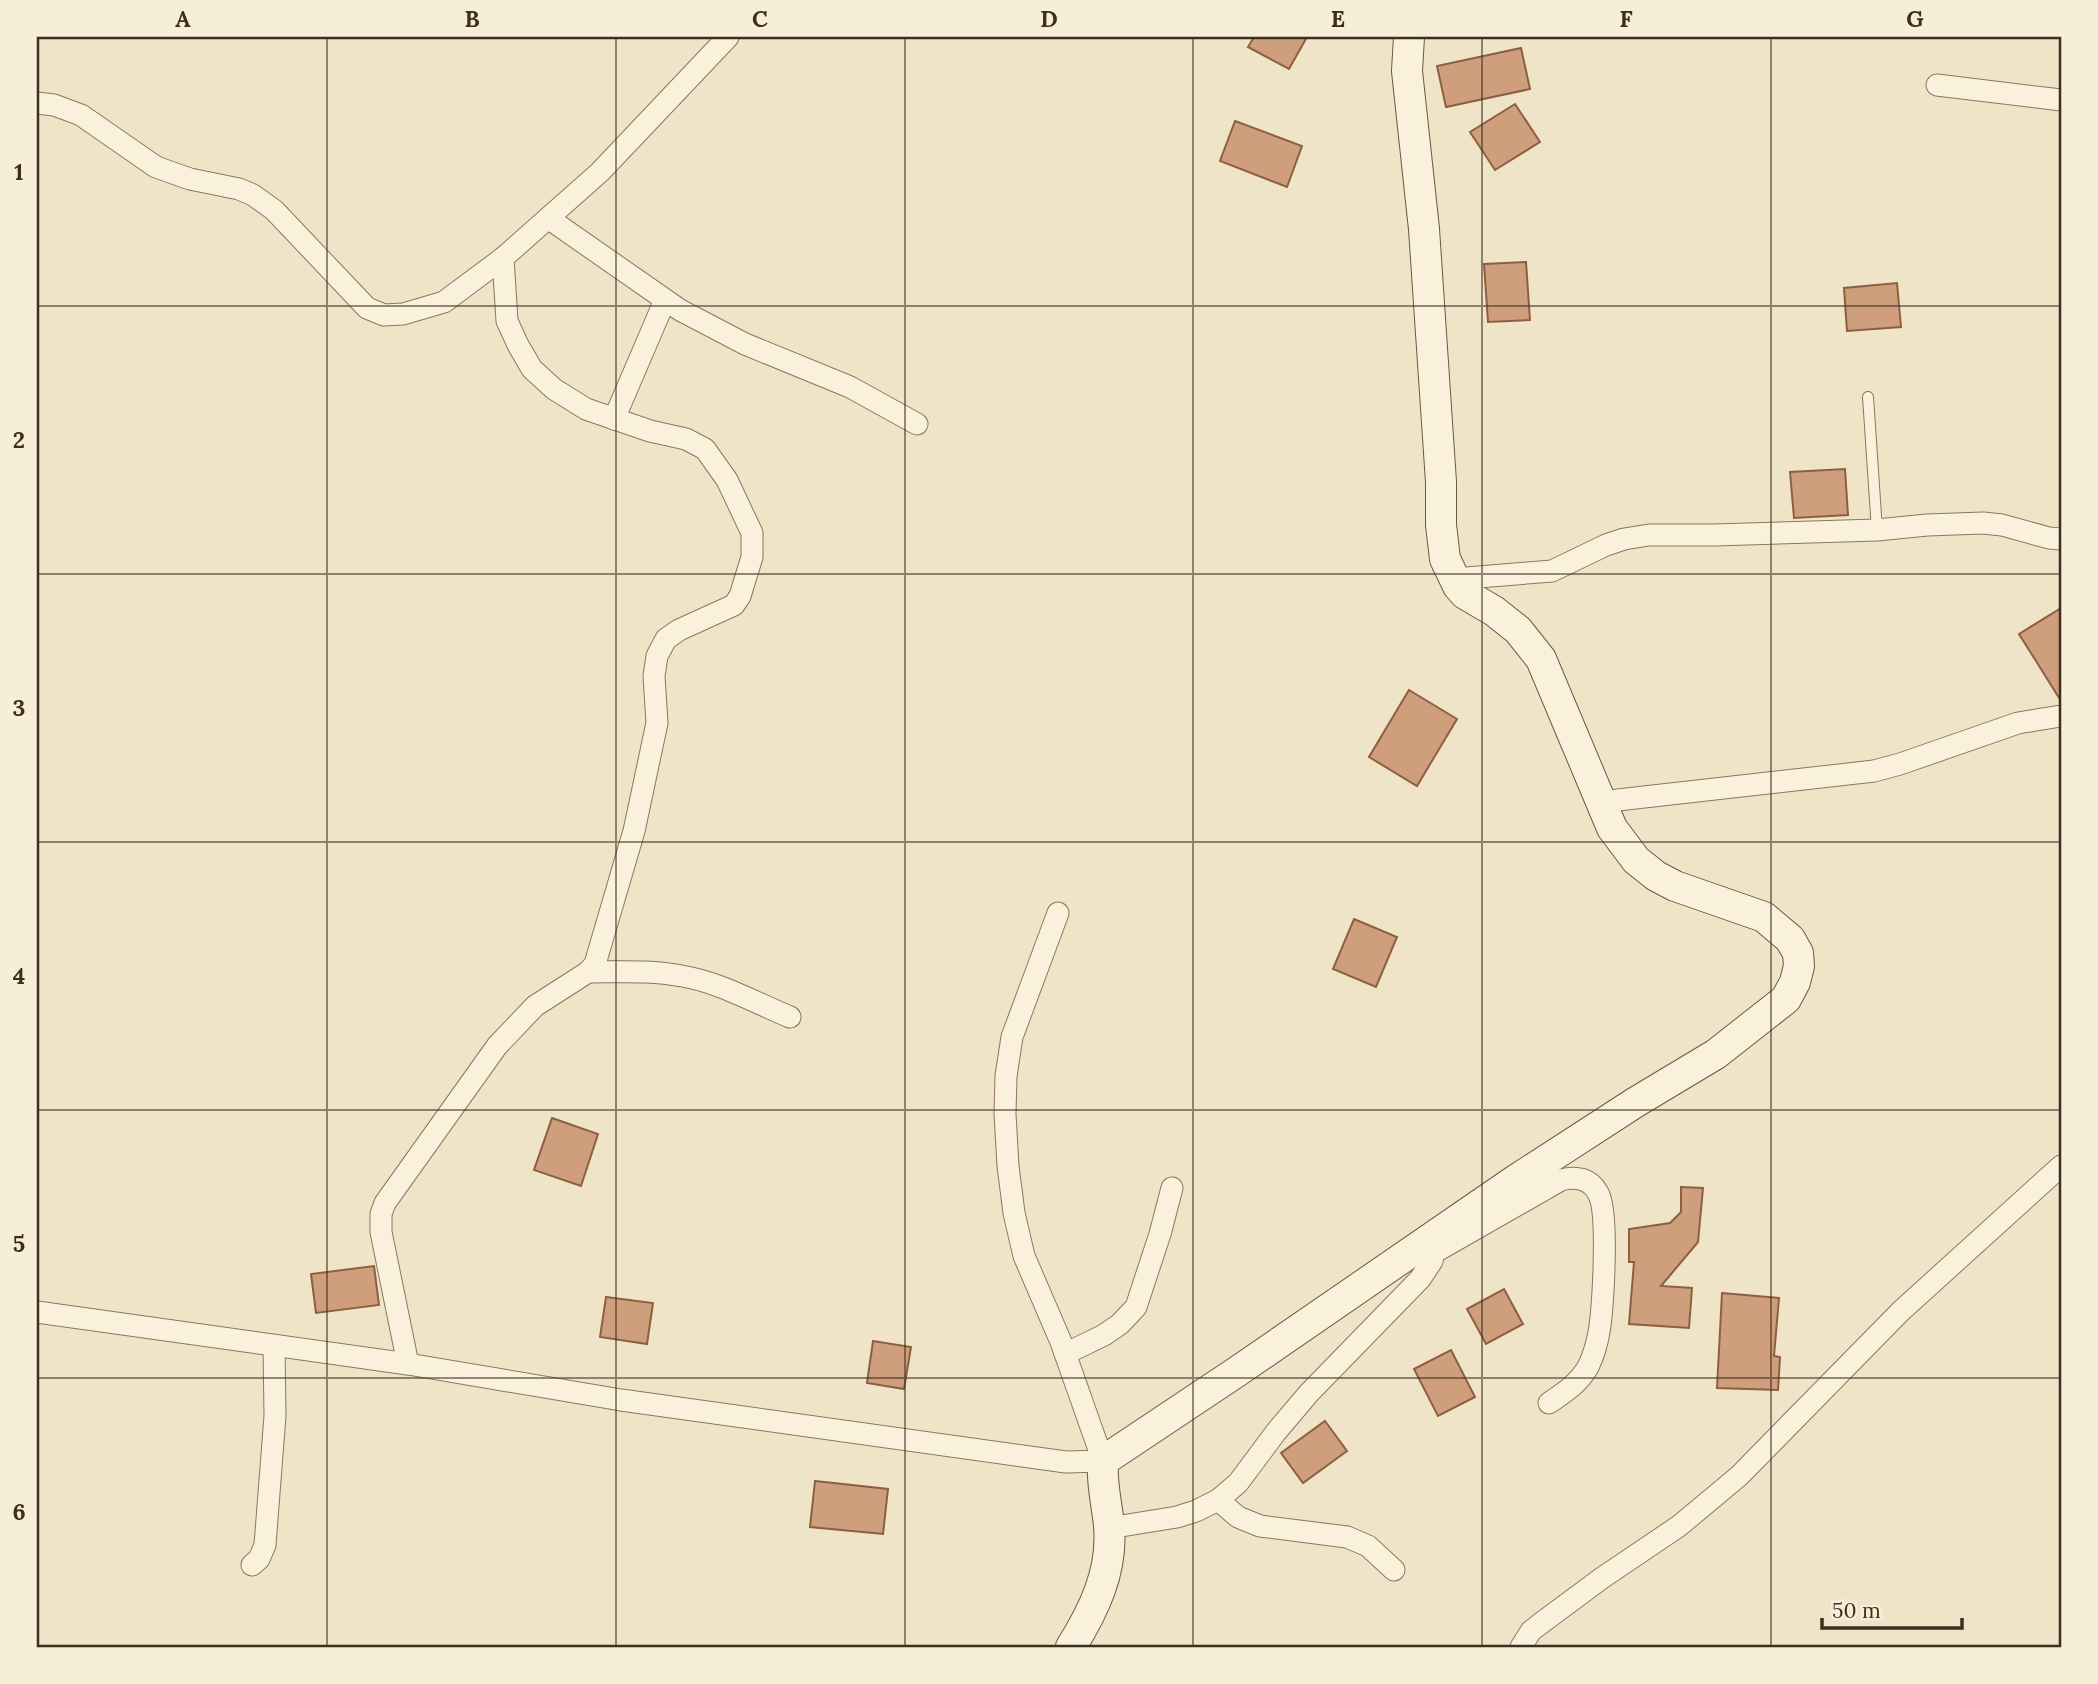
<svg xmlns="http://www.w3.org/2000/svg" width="2098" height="1684" viewBox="0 0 2098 1684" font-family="Lora,serif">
  <rect width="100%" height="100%" fill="#f0e4c8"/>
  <g fill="#cf9f7d" stroke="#8d5f41" stroke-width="2">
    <polygon points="1254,37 1307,37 1289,69 1248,47"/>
    <polygon points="1521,48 1530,89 1446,107 1437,66"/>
    <polygon points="1515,104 1540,142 1495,170 1470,132"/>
    <polygon points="1235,121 1302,146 1287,187 1220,161"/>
    <polygon points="1526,262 1530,320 1488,322 1484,264"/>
    <polygon points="1897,283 1901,327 1847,331 1844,288"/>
    <polygon points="1845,469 1848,515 1794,518 1790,472"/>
    <polygon points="2061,608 2061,701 2019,634"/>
    <polygon points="1409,690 1457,719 1417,786 1369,757"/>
    <polygon points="1354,919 1397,937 1376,987 1333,969"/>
    <polygon points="552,1118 598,1134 581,1186 534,1170"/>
    <polygon points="1681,1187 1703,1188 1698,1242 1661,1286 1692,1288 1689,1328 1629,1324 1634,1262 1629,1262 1629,1229 1670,1223 1681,1212"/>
    <polygon points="374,1266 379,1305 316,1313 311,1274"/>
    <polygon points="1504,1289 1523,1324 1486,1344 1467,1309"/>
    <polygon points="1722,1293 1779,1298 1774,1356 1780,1357 1778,1390 1717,1388"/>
    <polygon points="606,1297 653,1303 647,1344 600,1337"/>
    <polygon points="873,1341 911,1347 904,1389 867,1383"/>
    <polygon points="1451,1350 1475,1397 1438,1416 1414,1369"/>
    <polygon points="1325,1421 1347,1451 1303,1483 1281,1453"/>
    <polygon points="815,1481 888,1489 883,1534 810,1527"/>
  </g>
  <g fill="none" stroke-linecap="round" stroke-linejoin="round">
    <g stroke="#8d765c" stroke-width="12">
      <polyline id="lane" points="1868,397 1877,530"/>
    </g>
    <g stroke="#8d765c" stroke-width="23">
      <g id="street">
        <polyline points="1937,85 2061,100"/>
        <polyline points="37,103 54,105 81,115 156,167 190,179 239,189 253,195 274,210 367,308 384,315 403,314 444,302 503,258 600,172 728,37"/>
        <polyline points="548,218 680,310 745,344 850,387 917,424"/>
        <polyline points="614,419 665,300"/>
        <polyline points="1454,579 1552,571 1606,545 1624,539 1649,535 1714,535 1877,530 1927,525 1983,523 2002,525 2049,538 2061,539"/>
        <polyline points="1600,802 1874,771 1900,764 2018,723 2061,716"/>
        <path d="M588,972C619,972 651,970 682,976C719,982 756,1003 790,1017"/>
        <path d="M1435,1252L1561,1180C1576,1176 1590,1178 1598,1193C1609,1211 1603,1302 1600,1326C1598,1340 1594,1355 1588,1367C1579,1383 1564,1393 1549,1403"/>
        <polyline points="37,1312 408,1364 621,1400 1066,1462 1103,1461 1061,1342 1024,1256 1014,1213 1008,1166 1005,1114 1006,1076 1012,1037 1058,913"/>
        <polyline points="1065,1354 1104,1335 1120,1324 1136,1307 1160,1234 1172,1188"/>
        <polyline points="408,1364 381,1232 381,1214 385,1203 497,1046 535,1006 588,972 595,964 634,831 657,723 654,676 657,656 666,639 679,630 734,605 740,596 752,557 752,533 727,480 705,449 686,439 650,431 586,409 554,389 532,369 518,345 507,321 503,258"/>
        <polyline points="1218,1500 1238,1517 1260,1526 1347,1537 1368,1546 1394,1570"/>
        <polyline points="1109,1528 1177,1517 1196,1511 1218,1500 1238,1483 1276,1432 1309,1393 1420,1279 1432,1261 1437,1234"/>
        <polyline points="252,1565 259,1559 265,1545 275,1416 274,1346"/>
        <polyline points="1521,1647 1531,1631 1540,1624 1602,1578 1679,1526 1739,1476 1901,1311 2061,1166"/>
      </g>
    </g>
    <g stroke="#6f573f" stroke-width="32">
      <path id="secondary" d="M1071,1647C1094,1610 1113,1571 1109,1526C1107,1504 1101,1482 1103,1461L1238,1371L1514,1181L1636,1102L1716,1054L1786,999L1795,982L1799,966L1798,953L1790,939L1764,917L1675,886L1656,876L1636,860L1612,828L1541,659L1518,630L1494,611L1465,594L1458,586L1445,559L1441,525V482L1424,229L1407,71L1409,37"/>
    </g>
    <use href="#lane" stroke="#faf1dc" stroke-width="10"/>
    <use href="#street" stroke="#faf1dc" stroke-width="21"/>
    <use href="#secondary" stroke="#faf1dc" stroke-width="30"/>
  </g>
  <path fill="none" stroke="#3d2e20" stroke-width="2" stroke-opacity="0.55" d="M327,37V1647M616,37V1647M905,37V1647M1193,37V1647M1482,37V1647M1771,37V1647M37,306H2061M37,574H2061M37,842H2061M37,1110H2061M37,1378H2061"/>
  <rect width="2098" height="1684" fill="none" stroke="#f7eed8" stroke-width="77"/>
  <path d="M1822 1618v10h140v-10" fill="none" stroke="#3d2e20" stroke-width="3.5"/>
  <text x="1832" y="1618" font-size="21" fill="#3d2e20" stroke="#f7eed8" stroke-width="5" paint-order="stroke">50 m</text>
  <rect x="38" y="38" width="2022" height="1608" fill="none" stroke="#3d2e20" stroke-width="2.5"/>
  <g font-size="23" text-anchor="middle" font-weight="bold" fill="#3d2e20">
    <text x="183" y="27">A</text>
    <text x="472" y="27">B</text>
    <text x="760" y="27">C</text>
    <text x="1049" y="27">D</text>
    <text x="1338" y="27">E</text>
    <text x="1626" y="27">F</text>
    <text x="1915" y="27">G</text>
    <text x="19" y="180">1</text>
    <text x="19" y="448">2</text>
    <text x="19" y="716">3</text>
    <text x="19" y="984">4</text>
    <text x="19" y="1252">5</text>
    <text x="19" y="1520">6</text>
  </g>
</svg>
